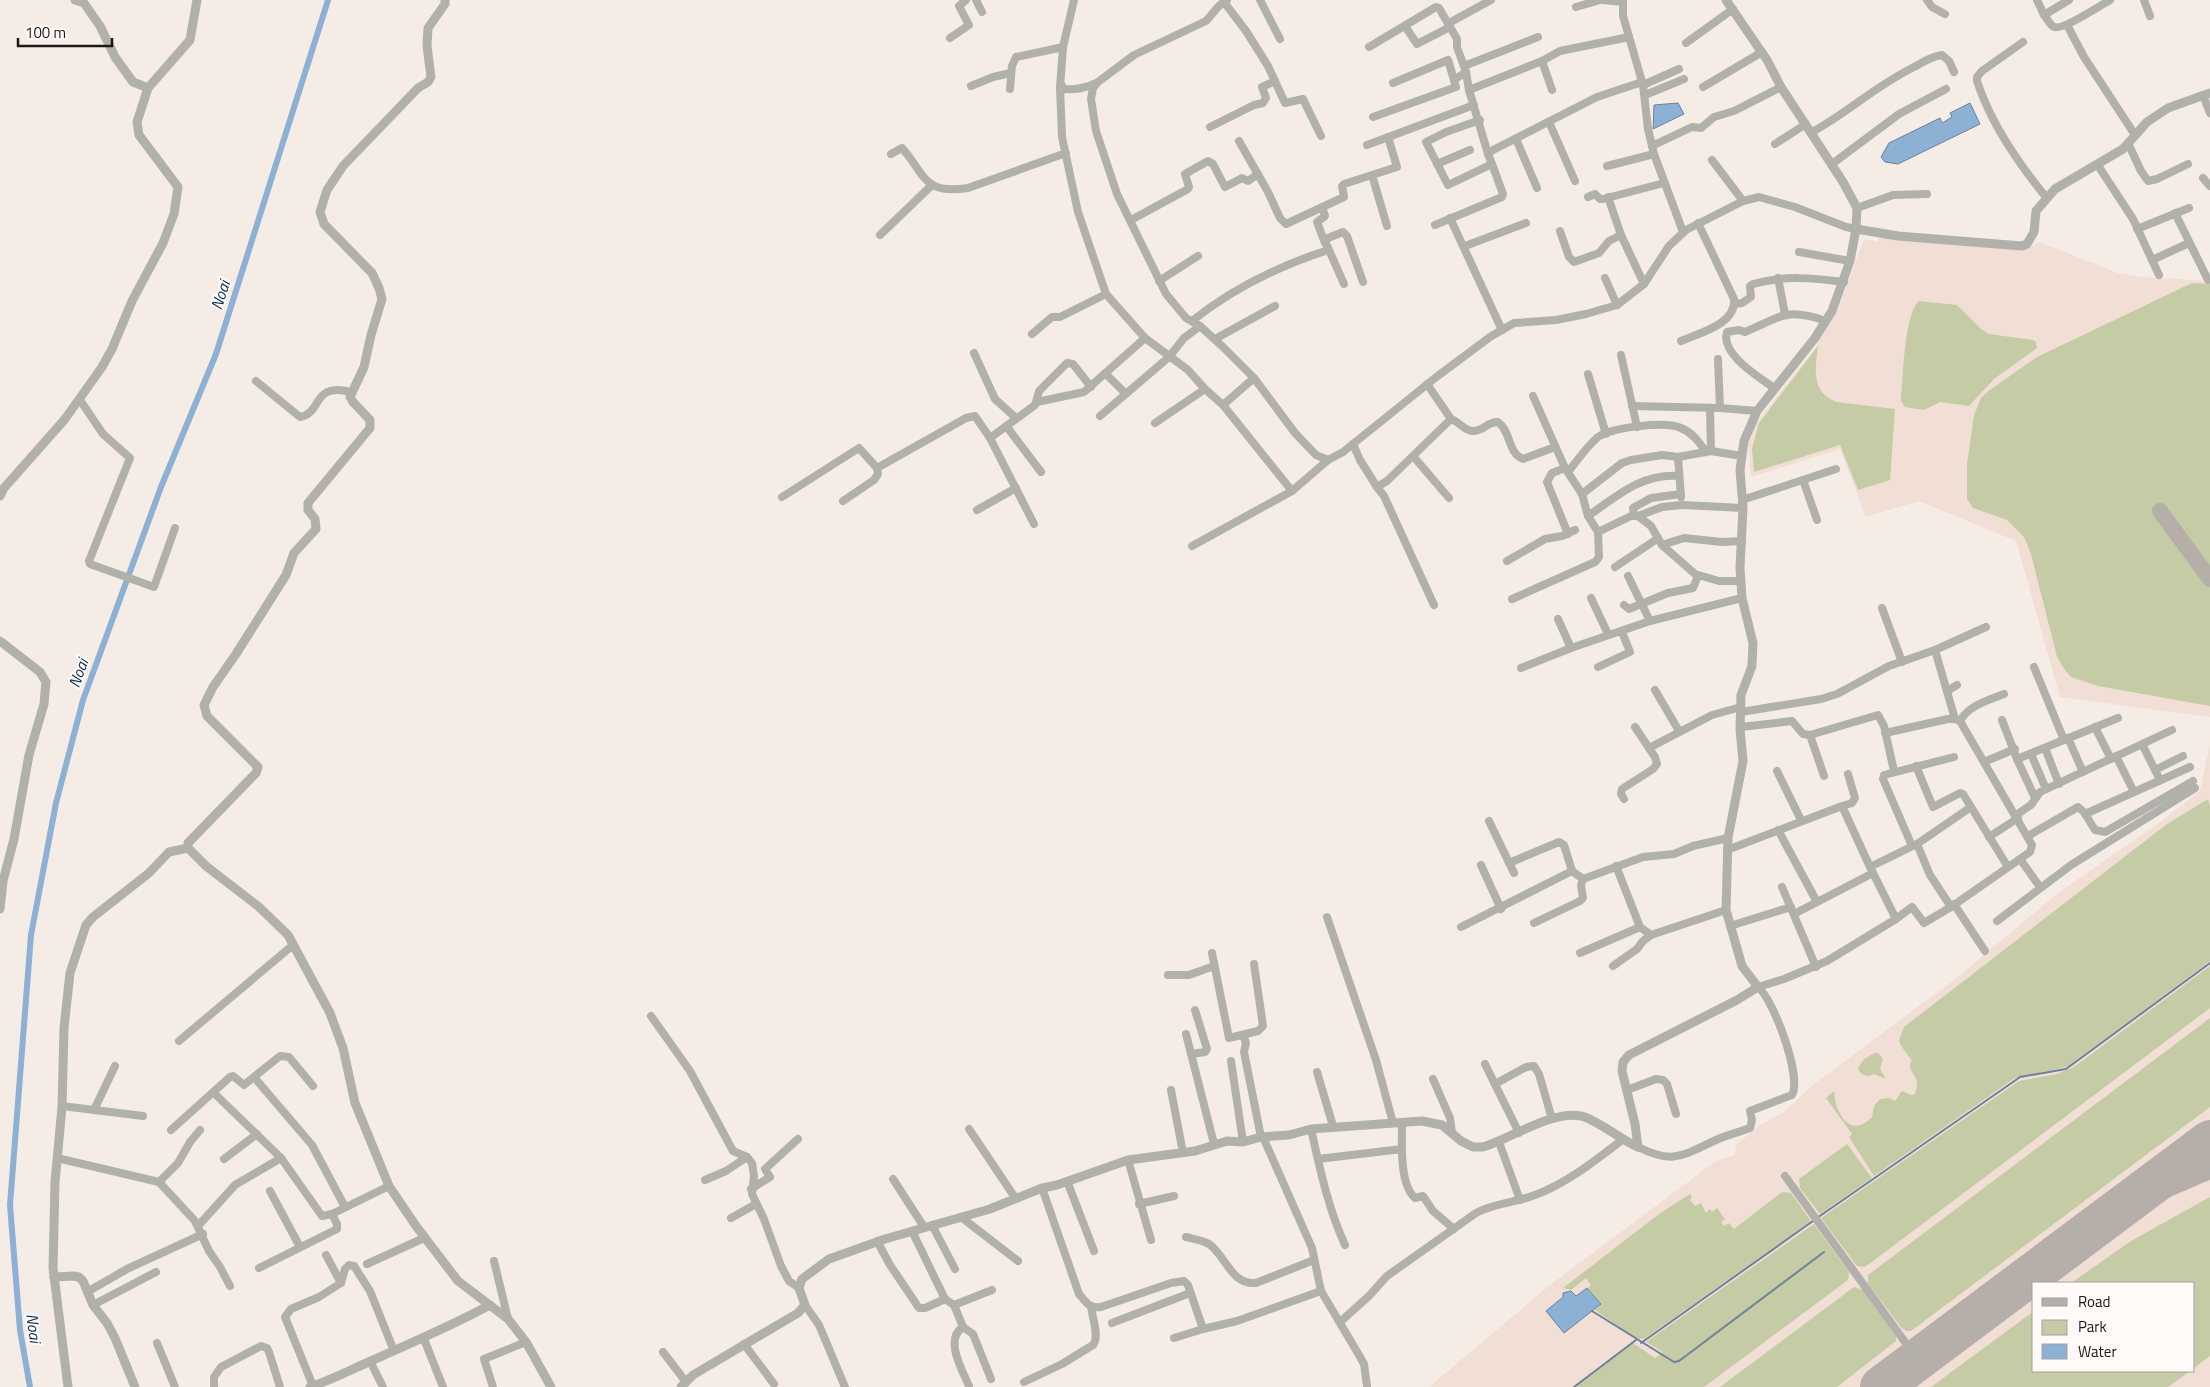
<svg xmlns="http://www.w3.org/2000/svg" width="2210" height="1387" viewBox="0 0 2210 1387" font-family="'Titillium Web',sans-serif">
  <rect width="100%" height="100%" fill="#f6ece6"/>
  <g fill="#f1ded5" fill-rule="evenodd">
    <polygon points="1880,236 2025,250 2040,242 2118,273 2143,277 2210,281 2210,717 2060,697 2016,541 1919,501 1866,517 1840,449 1751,477 1748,445 1755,424 1815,348 1839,308 1864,239 1877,242"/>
    <path d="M2210,744V1387H1429L1550,1285L1716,1161L1734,1155L1737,1144L1760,1125L1783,1113L1814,1084L1954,980L2058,893L2163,820L2200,791ZM2034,1283H2194V1371H2034Z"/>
  </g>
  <g fill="#c5cca5">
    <polygon points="2192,283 2210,284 2210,706 2098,686 2071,677 2064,669 2057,657 2031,554 2024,537 2007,520 1973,508 1967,499 1967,464 1974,415 1981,398 1987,392 2037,357"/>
    <path d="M1919,301L1957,305L1981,329L1989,334L2033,340L2036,342L2037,348L1994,379L1969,406L1940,402L1924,410L1905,407L1901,401C1903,380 1904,314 1919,301Z"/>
    <path d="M1818,346C1815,369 1811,393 1837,402L1895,409L1890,480L1858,490L1840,445L1754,472L1752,448L1759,423Z"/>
    <path d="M2208,799L2210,807V961L2067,1067L2015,1078L1874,1176L1849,1137L1852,1134L1826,1098L1834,1091C1835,1113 1850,1140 1872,1117L1874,1106L1880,1099L1889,1098L1895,1101L1902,1091L1911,1095L1915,1094C1921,1077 1912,1078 1910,1066C1910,1059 1914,1064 1910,1058C1905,1051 1901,1047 1899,1040L1904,1027L2167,824Z"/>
    <polygon points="2210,966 2210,1008 1865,1267 1857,1266 1821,1218 2019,1081 2057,1074 2074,1067"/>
    <polygon points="2210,1018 2210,1107 1911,1331 1906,1331 1901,1327 1868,1284 1868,1275"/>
    <path d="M1875,1053H1878L1883,1059L1880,1069L1886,1079L1874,1074C1867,1078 1860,1075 1858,1068L1864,1059Z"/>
    <polygon points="1847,1144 1872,1178 1820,1214 1800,1188 1799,1179"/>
    <polygon points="1782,1192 1791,1193 1811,1221 1644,1339 1635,1338 1595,1310 1602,1304 1588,1288 1591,1285 1586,1278 1571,1290 1563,1288 1659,1214 1690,1194 1692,1197 1690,1200 1695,1206 1701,1203 1706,1213 1710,1209 1712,1212 1717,1208 1725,1219 1721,1222 1724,1226 1729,1223 1734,1229"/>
    <polygon points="2210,1197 2210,1356 2194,1368 2194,1283 2071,1283 2131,1241"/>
    <polygon points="1814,1224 1849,1272 1848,1280 1704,1387 1576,1387 1633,1343 1655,1358 1663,1352 1646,1342"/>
    <polygon points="1854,1287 1863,1290 1896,1336 1896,1341 1837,1387 1720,1387"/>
    <polygon points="2034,1311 2034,1371 2190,1371 2168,1387 1931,1387"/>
  </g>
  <g fill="#8db0d5" stroke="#6b829c">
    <polygon points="1678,103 1684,114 1653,129 1654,105"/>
    <polygon points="1970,103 1980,124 1898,164 1885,162 1881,157 1889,143 1940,118 1942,123 1952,117 1950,113"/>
    <polygon points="1587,1288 1601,1304 1564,1333 1546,1311 1563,1297 1563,1293 1571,1291 1576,1296"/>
  </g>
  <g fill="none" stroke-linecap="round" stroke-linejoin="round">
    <g stroke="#6b829c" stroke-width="2">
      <polyline points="1817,1218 2013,1082 2020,1077 2066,1069 2210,963"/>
      <polyline points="1592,1311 1674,1362 1679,1361 1824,1252"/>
      <polyline points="1641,1343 1813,1221"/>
      <polyline points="1574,1387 1636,1340"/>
    </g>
    <polyline stroke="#8db0d5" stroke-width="6" points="30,1387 20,1330 10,1205 31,935 56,803 83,700 161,487 216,354 328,0"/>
    <g stroke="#b6aea9" stroke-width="16">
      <polyline points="2160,511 2210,579"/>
      <polyline points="2066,1249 2143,1200 2210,1171"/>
    </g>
    <polyline stroke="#b6aea9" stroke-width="42" points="1881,1387 2210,1141"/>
    <g stroke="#b1b0ab" stroke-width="8">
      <polyline points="976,0 982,12"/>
      <polyline points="1074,0 1063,47 1060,87 1062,137 1078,212 1106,294 1145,338 1188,370 1205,389 1223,405 1292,491 1328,460"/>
      <path d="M1227,0C1217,5 1214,13 1206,21L1134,55L1098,82L1093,88L1091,99L1096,131L1117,194L1166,294L1186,318L1200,326L1223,347L1254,378L1295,433L1316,455L1328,460L1343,452L1435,378L1490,337L1514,323L1556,320L1586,314L1617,305L1644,284L1669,246L1686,230L1743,201L1759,197L1795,207L1846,227L1856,229"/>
      <polyline points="1260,0 1280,39"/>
      <polyline points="1603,0 1623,2"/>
      <polyline points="1623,0 1623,16 1643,85 1648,129 1654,154 1683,232"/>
      <polyline points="1927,0 1932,7 1945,14"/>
      <polyline points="2037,0 2044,15 2069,0"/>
      <polyline points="2144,0 2150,16"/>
      <polyline points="1224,2 1246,31 1268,66 1285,103 1303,99 1321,136"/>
      <polyline points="1576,7 1600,0"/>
      <path d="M2044,15C2047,18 2050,25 2054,27C2062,31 2101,5 2110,0"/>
      <polyline points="1449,23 1491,0"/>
      <polyline points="2067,25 2084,57 2135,135"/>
      <polyline points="1405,26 1417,44 1450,27"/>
      <polyline points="950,38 969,25 959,6 966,0"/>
      <path d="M2023,42L1982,71L1977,77V81C1991,124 2018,163 2046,197"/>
      <polyline points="1686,43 1733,9"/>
      <polyline points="1369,47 1436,7 1439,8 1457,39 1457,47 1466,72 1469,90"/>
      <polyline points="1542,61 1552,90"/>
      <polyline points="1464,66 1538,37"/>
      <polyline points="1393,83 1448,60 1454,80"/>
      <path d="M1061,84L1064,89C1074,90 1087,88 1096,83"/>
      <polyline points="1643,85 1679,69"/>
      <polyline points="971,86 993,77 1011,73"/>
      <polyline points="1703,87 1762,52"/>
      <polyline points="1010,89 1012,66 1016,57 1063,47"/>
      <polyline points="1645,95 1684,79"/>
      <polyline points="2203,95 2210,113"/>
      <polyline points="1373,117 1456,87 1454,80 1466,72"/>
      <polyline points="1480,120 1446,132 1426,142 1448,185 1492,164 1488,154 1493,150 1597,97 1642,82"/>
      <polyline points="1549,122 1575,181"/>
      <polyline points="1210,127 1254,105 1263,103 1266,98 1262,87 1275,81"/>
      <path d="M1812,132C1847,113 1877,85 1914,67C1923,62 1932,56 1942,55L1949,61L1954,72"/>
      <polyline points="1516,139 1537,188"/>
      <polyline points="1239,141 1268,192 1280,218 1286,224 1344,197 1342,186 1344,184 1397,167 1388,137"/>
      <polyline points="2128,143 2141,171 2148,181 2157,179 2188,164"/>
      <polyline points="1775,144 1806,124"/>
      <polyline points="1367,145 1474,105"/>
      <polyline points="1652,146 1692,127 1701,128 1714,117 1734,111 1781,87"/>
      <path d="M891,154L902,148C926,175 923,195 968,188L1066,153"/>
      <polyline points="1488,154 1469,90 1542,61 1560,51 1629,37"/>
      <polyline points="1712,160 1743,201"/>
      <polyline points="1437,164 1470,150"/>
      <polyline points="1832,164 1899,114 1946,89"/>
      <polyline points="2097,164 2133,219 2159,275"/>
      <polyline points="1607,166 1654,154"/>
      <polyline points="1372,175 1387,226"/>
      <polyline points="2203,178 2210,186"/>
      <polyline points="1588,197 1595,194 1600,199 1603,199 1664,183"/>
      <polyline points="1608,197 1621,235 1644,284"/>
      <polyline points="1322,207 1325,216 1317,222 1325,243"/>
      <polyline points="1857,208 1893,195 1927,194"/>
      <polyline points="2175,213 2208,280"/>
      <polyline points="1450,218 1502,330"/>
      <polyline points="1131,220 1188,189 1189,187 1185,174 1208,161 1213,164 1225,187 1242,178 1248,181 1258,174"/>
      <polyline points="1435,225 1502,197 1503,194 1492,164"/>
      <polyline points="2137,229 2189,208"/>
      <polyline points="1560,231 1569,257 1574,262 1599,253 1609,241 1621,235"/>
      <polyline points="880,235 932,185"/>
      <polyline points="1465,246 1526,223"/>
      <polyline points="1799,252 1850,261"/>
      <polyline points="2152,260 2189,243"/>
      <polyline points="1605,278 1617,305"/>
      <polyline points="1778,278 1785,314"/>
      <polyline points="1159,281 1198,256"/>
      <polyline points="1344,284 1325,241 1328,238 1343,232 1347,236 1363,282"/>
      <path d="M1735,304L1742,303L1751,297L1750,286L1753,284C1784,275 1812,278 1844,282"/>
      <path d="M1192,321C1232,289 1279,266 1328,250"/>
      <polyline points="1032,334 1052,317 1060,317 1106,294"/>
      <polyline points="1215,339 1275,306"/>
      <path d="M1681,341C1699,333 1737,324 1734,299L1698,223"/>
      <polyline points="974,353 995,399 1016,418"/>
      <polyline points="1621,355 1637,427"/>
      <polyline points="1718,359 1720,408"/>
      <polyline points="1106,374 1126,394"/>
      <polyline points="1588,374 1606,434"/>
      <path d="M256,381L300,417C323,413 311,382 351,392"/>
      <polyline points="1427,384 1451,419"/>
      <path d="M1774,388C1759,377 1720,354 1727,332L1739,330L1745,332C1781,317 1785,307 1826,321"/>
      <polyline points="1533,396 1565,468 1582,494 1588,516 1598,532 1631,516 1638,516 1651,526 1662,545 1695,574 1719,581 1741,581"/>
      <polyline points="80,400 103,434 130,458 89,561 90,564 154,587 175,528"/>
      <polyline points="1037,402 1084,392 1145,338"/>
      <polyline points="1223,405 1254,378"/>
      <polyline points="1632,406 1720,408 1757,411"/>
      <polyline points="1710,408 1711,451"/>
      <polyline points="1100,416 1169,357 1184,338 1200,326"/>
      <polyline points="1155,423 1205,389"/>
      <polyline points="1007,427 1041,472"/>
      <polyline points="990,438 1035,405 1039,391 1067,363 1073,364 1091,387"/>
      <path d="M1353,444L1360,460L1377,487L1387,481L1451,419C1459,422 1464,430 1472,431C1483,432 1488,421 1498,422C1511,431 1508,454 1523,459L1555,447"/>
      <polyline points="1413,456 1449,498"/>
      <polyline points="1678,457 1681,497"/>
      <polyline points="877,468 966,418 975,416 990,438 1034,524"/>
      <polyline points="1565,468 1552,473 1547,482 1568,534"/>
      <path d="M1568,472C1577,461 1587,446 1598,437C1613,427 1665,421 1681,428C1693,433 1699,442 1706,452"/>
      <polyline points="1803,480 1817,520"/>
      <polyline points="1377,487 1384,496 1434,605"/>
      <polyline points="1582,494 1622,463 1631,460 1662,455 1678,457 1711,451 1742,456"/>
      <polyline points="782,497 859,448 877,468 878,474 874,480 843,501"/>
      <polyline points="1742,500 1836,469"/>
      <polyline points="977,510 1016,488"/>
      <path d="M1588,516C1617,496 1642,473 1679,476"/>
      <polyline points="1634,516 1633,508 1651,498 1681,494"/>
      <polyline points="1638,516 1662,507 1682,505 1743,508"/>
      <polyline points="1662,545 1684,538 1722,542 1742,541"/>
      <polyline points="1192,546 1292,491"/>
      <polyline points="1507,561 1545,539 1562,536 1575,530"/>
      <polyline points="1615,567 1657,539"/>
      <polyline points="1628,576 1650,621"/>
      <polyline points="1591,598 1608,634"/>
      <polyline points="1512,599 1595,562 1599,557 1598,532"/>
      <polyline points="1624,605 1629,609 1668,593 1693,588 1698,576"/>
      <polyline points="1882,608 1902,662"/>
      <polyline points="1558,619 1571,648 1650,621 1742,598"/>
      <polyline points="1935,650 1955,719"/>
      <polyline points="1598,667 1630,652 1622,632"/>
      <polyline points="2034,667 2064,740"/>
      <polyline points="1521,668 1571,648"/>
      <polyline points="1655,690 1679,731"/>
      <polyline points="1947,691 1957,685"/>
      <polyline points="1741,712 1821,699 1837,694 1889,666 1935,650 1986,627"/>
      <polyline points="2002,720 2017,759 2035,798"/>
      <path d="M1960,721C1969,705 1987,701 2004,694"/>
      <polyline points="1741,727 1792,721 1803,734 1810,735 1878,715 1884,726 1894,771"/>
      <polyline points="2095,727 2111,759"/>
      <polyline points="1885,733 1948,719 1955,719 1960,721 2032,845 2030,852 1951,907"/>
      <polyline points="1810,735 1824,776"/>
      <polyline points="2068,738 2083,772"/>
      <polyline points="2142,744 2160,780"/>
      <polyline points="1649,748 1712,715 1741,707"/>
      <polyline points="2045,748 2059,784"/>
      <polyline points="2031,754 2046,789"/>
      <polyline points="2116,756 2134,792"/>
      <polyline points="2017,759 2118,718"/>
      <polyline points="1984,762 2015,749"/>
      <polyline points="1916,766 1933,807 1960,793 1963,794 2008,867"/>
      <polyline points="2155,770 2183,756"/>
      <polyline points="1777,771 1801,820"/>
      <polyline points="1624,799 1621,794 1622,789 1653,769 1657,764 1655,757 1635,727"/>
      <polyline points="1842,806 1852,803 1855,798 1848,774"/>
      <polyline points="2085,814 2190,767"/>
      <polyline points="2016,815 2031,805 2040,792 2172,730"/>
      <polyline points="1489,821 1514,873"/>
      <polyline points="1778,830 1817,902"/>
      <polyline points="2028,836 2078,807 2084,812 2095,830 2105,832 2193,781"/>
      <polyline points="1989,837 2018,818"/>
      <polyline points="1917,844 1971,807"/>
      <polyline points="1912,846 1883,779 1884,775 1954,757"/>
      <polyline points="1727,850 1842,806 1870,867 1917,844 1930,875 1951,907 1924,923 1912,907 1896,919 1870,867"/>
      <polyline points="2020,859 2040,887"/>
      <polyline points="1509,863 1559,842 1564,845 1572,871"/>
      <polyline points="1481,865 1501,909"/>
      <polyline points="1616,866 1640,927 1651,935"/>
      <polyline points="1782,887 1816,967"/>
      <polyline points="1954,904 1985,951"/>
      <polyline points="1794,914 1873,873"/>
      <polyline points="1327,917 1376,1060 1393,1123"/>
      <polyline points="1997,921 2071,865 2195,788"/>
      <polyline points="1534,923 1580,901 1583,898 1581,885 1583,879 1643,857 1674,854 1693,846 1728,838"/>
      <polyline points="1730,926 1791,907"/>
      <polyline points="1461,927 1572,871 1583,879"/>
      <polyline points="1212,953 1229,1038 1258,1031 1263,1026 1254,964"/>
      <polyline points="1580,953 1640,927"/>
      <polyline points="1613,966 1637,949 1643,941 1651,935 1726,910"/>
      <polyline points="1168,975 1189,975 1214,966"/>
      <polyline points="1758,987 1784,979 1827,961 1896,919"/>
      <polyline points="651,1016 690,1071 733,1151 747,1157 752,1163 754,1176 752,1194 764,1219 781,1266 789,1281 799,1288"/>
      <polyline points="1186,1034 1214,1144"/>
      <polyline points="1243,1035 1246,1043 1244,1052 1261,1137"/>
      <polyline points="179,1041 293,945"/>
      <polyline points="1191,1054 1205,1052 1207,1049 1195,1010"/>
      <polyline points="1231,1061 1243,1142"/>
      <polyline points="1485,1064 1519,1133"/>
      <polyline points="1317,1072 1333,1126"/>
      <polyline points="254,1077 312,1145 345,1207"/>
      <polyline points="1433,1079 1450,1118 1452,1133"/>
      <polyline points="1495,1084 1526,1067 1534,1066 1539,1074 1552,1119"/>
      <polyline points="1171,1090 1183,1153"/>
      <polyline points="1627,1090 1656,1079 1663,1080 1667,1084 1676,1114"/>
      <polyline points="214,1093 281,1158 322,1216 332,1214 389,1186"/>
      <polyline points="62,1106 143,1116"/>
      <polyline points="94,1110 115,1066"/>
      <path d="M1402,1122C1402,1143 1399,1184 1415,1198L1423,1196L1433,1211L1454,1229"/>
      <polyline points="969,1129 1016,1199"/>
      <path d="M1311,1129C1320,1169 1328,1208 1345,1245"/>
      <polyline points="171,1130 230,1077 233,1076 244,1085 280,1056 289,1057 313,1086"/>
      <polyline points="1263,1137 1312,1248 1321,1291 1359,1355 1364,1364 1367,1386"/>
      <polyline points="1499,1142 1520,1200"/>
      <path d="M1638,1147C1674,1165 1683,1155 1716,1140C1727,1135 1739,1132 1750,1128L1752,1120L1750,1111L1792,1095C1802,1077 1774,1000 1758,987"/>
      <polyline points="57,1158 159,1182 178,1163 190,1142 200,1130"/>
      <polyline points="224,1159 257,1134"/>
      <polyline points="1318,1159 1402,1149"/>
      <polyline points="1128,1160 1151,1240"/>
      <polyline points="1785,1176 1918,1360"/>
      <polyline points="893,1179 924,1227"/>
      <polyline points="705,1180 726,1171 747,1157"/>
      <polyline points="1067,1181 1094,1251"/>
      <polyline points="159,1182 195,1221 209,1251 220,1267 230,1286"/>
      <path d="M1042,1188L1079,1294C1086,1302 1089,1309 1101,1307L1171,1283L1184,1281L1188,1285L1203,1329"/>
      <polyline points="751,1189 770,1177 765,1169 798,1139"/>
      <polyline points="270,1191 300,1247"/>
      <polyline points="1139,1204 1174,1196"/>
      <polyline points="961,1217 1018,1261"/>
      <polyline points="731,1218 756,1204"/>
      <polyline points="932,1225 955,1269"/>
      <polyline points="198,1226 235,1185 281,1158"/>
      <polyline points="912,1231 945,1299"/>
      <path d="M1186,1237C1194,1239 1202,1240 1209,1244C1226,1256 1231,1285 1256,1283L1314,1260"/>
      <path d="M877,1241L890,1265L919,1308H925L945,1299L954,1305L963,1327C944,1339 962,1370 969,1386"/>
      <polyline points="326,1255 341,1283"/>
      <polyline points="494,1261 508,1319"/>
      <polyline points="367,1264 424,1238"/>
      <polyline points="259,1268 337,1229 337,1224 332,1214"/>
      <polyline points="87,1292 127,1269 203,1234"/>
      <polyline points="93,1305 156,1272"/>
      <polyline points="805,1305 819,1325 845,1387"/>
      <polyline points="954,1305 992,1290"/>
      <path d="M1340,1322L1369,1296L1387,1276L1476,1213C1495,1203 1515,1203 1535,1195C1566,1184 1596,1160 1622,1140"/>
      <polyline points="1112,1323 1190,1293"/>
      <polyline points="963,1327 973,1334 991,1379"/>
      <polyline points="1174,1338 1203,1329 1237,1321 1321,1291"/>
      <polyline points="424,1339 443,1387"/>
      <polyline points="157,1343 175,1387"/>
      <polyline points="744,1344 774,1384"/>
      <polyline points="663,1352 686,1382"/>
      <polyline points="370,1361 383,1387"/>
      <path d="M1024,1382L1062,1364L1093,1345C1100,1337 1092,1317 1091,1306"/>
      <polyline points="313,1386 285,1317 291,1309 319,1297 341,1283 345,1269 349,1265 354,1266 370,1291 394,1351"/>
      <polyline points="214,1387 214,1377 221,1367 261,1346 267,1348 269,1352 280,1387"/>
      <polyline points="493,1387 484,1359 526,1342"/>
    </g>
    <g stroke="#b1b0ab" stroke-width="9">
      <polyline points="75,0 84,3 100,26 115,57 133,82 148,88"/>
      <polyline points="445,0 445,4 428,28 427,46 431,77 428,82 418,88 343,166 327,190 320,212 324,224 372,273 379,288 382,299 371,335 364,367 350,397 353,402 370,420 370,428 308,503 308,510 315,519 316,529 294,553 286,575 236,654 213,687 204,705 207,716 258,767 256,773 188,843 188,848 206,866 259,907 288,935 330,1013 343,1048 355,1103 389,1186 416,1226 458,1281 508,1319 526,1342 551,1387"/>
      <polyline points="1856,229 1898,236 2022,246 2027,244 2034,232 2036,211 2055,189 2123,149 2147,122 2168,108 2210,93"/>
      <polyline points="0,496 4,488 65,419 102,367 112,349 132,301 163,243 174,214 178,187 139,135 137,122 148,88 190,40 197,0"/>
      <polyline points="0,641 40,672 46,682 44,704 29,755 14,839 3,881 0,909"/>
      <polyline points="1638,1147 1635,1124 1622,1071 1623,1062 1629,1055 1737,1000 1758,987 1742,966 1726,910 1728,838 1743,761 1740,729 1741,695 1752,666 1753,643 1742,598 1740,568 1743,508 1740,470 1744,441 1757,411 1815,338 1832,311 1850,261 1856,229 1857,208 1843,182 1781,87 1767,60 1726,0"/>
      <polyline points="54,1277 74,1276 79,1277 83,1281 93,1305 107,1323 115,1338 135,1387"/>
      <polyline points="68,1387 53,1268 55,1182 62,1107 64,1028 70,973 86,925 93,917 149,873 169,852 188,848"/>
      <path d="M310,1387C331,1380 350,1370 371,1361C411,1343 451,1326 490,1305"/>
      <path d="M681,1387L693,1375L798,1313L805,1305L799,1288L802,1279L829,1259L885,1239L990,1209L1042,1188L1057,1185L1128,1160L1195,1151L1227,1141L1243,1142L1261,1137L1289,1135L1311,1129L1422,1121L1442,1125L1461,1141L1473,1147H1483C1510,1139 1552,1110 1581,1116C1596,1119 1621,1140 1638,1147"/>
    </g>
  </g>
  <g text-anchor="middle" stroke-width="4" stroke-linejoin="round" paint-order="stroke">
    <g font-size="16" font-style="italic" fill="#062f51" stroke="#fffaf8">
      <text transform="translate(220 295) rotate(-72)" y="6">Noai</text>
      <text transform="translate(78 673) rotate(-70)" y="6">Noai</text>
      <text transform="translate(34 1328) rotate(83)" y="6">Noai</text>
    </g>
  </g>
  <rect x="2032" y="1282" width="162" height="90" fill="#fffaf8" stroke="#a4a09e"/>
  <rect x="2042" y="1298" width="25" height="8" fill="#b1b0ab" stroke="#a4a09e"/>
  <text x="2078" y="1307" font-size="15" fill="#1b1816">Road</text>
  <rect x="2042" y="1320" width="25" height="15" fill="#c5cca5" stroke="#a4a09e"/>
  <text x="2078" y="1332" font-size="15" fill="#1b1816">Park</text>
  <rect x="2042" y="1344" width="25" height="15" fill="#8db0d5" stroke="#a4a09e"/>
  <text x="2078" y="1357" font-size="15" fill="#1b1816">Water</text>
  <path d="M18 38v8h94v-8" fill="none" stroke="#1b1816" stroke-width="2.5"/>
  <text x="25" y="38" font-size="15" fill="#1b1816" stroke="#fffaf8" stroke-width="4" paint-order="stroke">100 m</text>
</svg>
